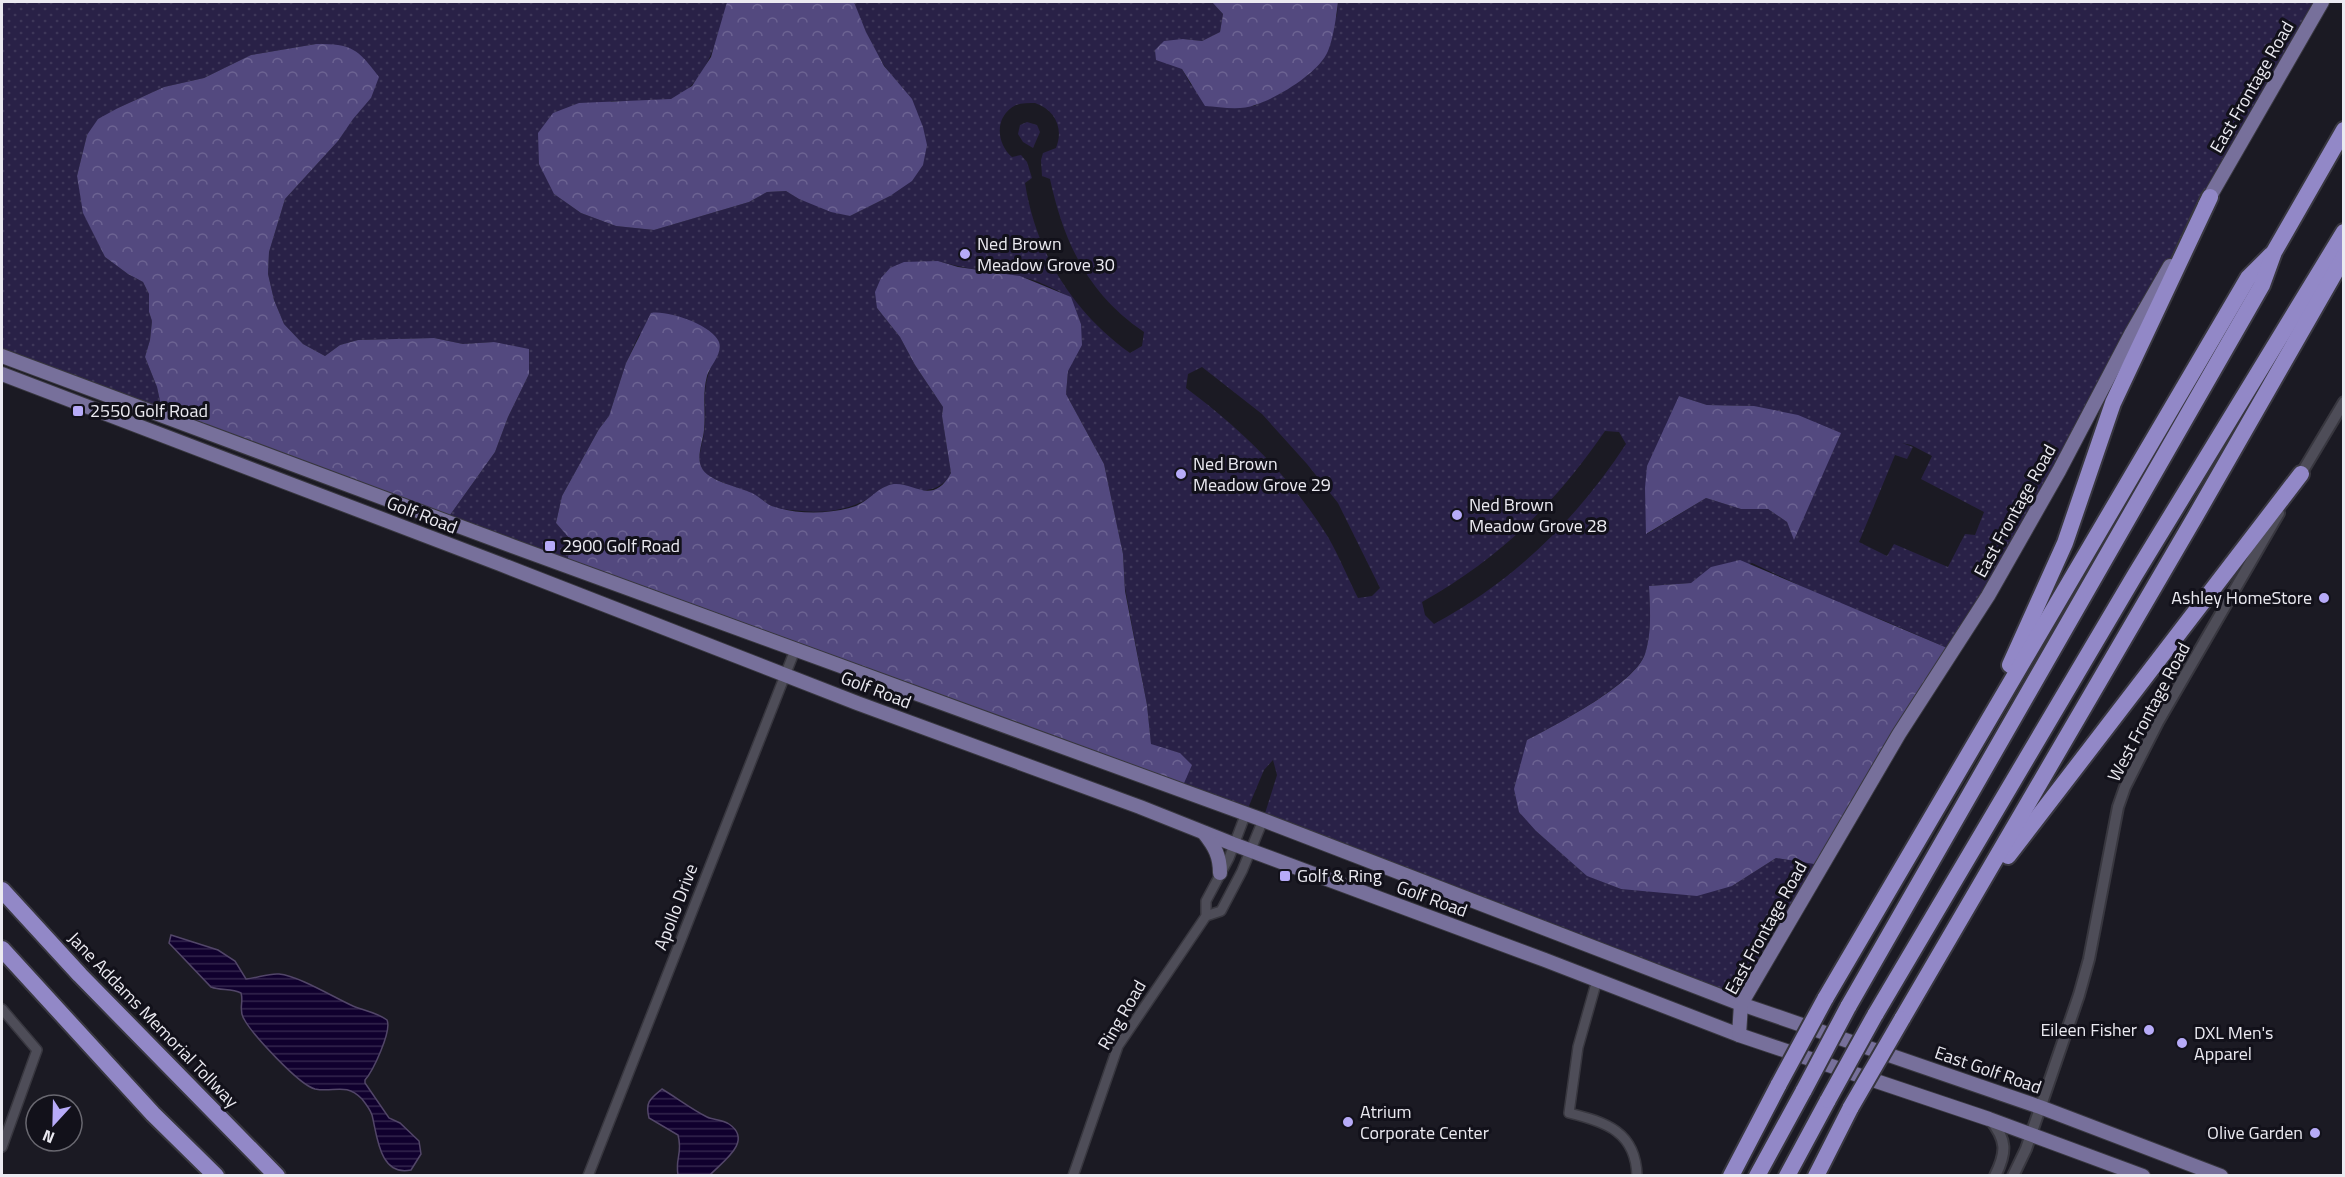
<svg xmlns="http://www.w3.org/2000/svg" width="2345" height="1177" viewBox="0 0 2345 1177" font-family="'Titillium Web',sans-serif">
  <defs>
    <pattern id="grass-dots" width="8" height="8" patternUnits="userSpaceOnUse" patternTransform="scale(1.5)"><rect width="8" height="8" fill="#292147"/><path d="M2 2h.1M6 6h.1" fill="none" stroke="#3e3759" stroke-width="1.8" stroke-linecap="round"/></pattern>
    <pattern id="forest-crowns" width="20" height="18" patternUnits="userSpaceOnUse" patternTransform="scale(1.5)"><rect width="20" height="18" fill="#53497f"/><path d="M2 6a3 3 0 1 1 6 0M12 15a3 3 0 1 1 6 0" fill="none" stroke="#6c6392"/></pattern>
    <pattern id="water-rules" width="6" height="5" patternUnits="userSpaceOnUse" patternTransform="scale(1.5)"><rect width="6" height="5" fill="#10002e"/><path d="M0 2.5h6" fill="none" stroke="#33254d"/></pattern>
  </defs>
  <rect width="100%" height="100%" fill="#1b1a23"/>
  <g fill="url(#grass-dots)" fill-rule="evenodd">
    <path d="M2,2H727C720,34 706,86 672,99C659,103 626,101 611,101L554,194L581,213L616,226L654,230L749,202L767,192L786,191L799,199L850,216L890,196L897,82C877,59 864,31 854,2H1212L1223,14L1220,32L1202,41L1183,39L1182,69L1191,85L1254,106L1281,93L1308,75L1337,15L1338,2H2322L1952,650L1885,621L1835,602L1752,563L1691,583L1649,586C1650,609 1652,632 1645,654C1634,684 1556,725 1527,740L1536,831L1588,876L1621,889L1732,886L1776,858L1820,865L1741,1004L1263,820L1277,775L1273,760L1264,770L1246,813L1181,790L1180,753L1151,745L1147,705L1125,588L1123,554L1104,464L1066,394L1068,371L1081,324L1070,297C1054,289 1036,279 1017,276C991,271 964,269 938,261L877,308L900,337L915,365L943,407L942,416L951,473C937,499 911,489 887,486C861,507 835,514 802,511C793,510 783,510 774,507C764,503 757,495 747,491C735,487 708,479 702,469C696,458 703,444 704,433C708,408 700,390 712,365L687,320L673,316L639,335L626,363L609,416L599,429L562,496L556,523L570,539L567,567L445,522L495,452L508,417L529,374L494,342L463,344L434,338L358,340L340,345L325,356L303,344L284,324L274,300L268,274L269,252L285,199L338,141L352,119L371,98L316,44L251,55L204,78L164,87L118,108L87,135L77,176L84,214L105,257L128,274L143,282L149,294V312L152,321L150,340L145,357L157,387L160,401L159,415L2,356ZM1035,103C1055,110 1064,128 1056,148L1043,153L1041,160L1042,176L1050,179C1064,243 1088,294 1144,332L1142,346L1130,353C1072,311 1036,253 1025,183L1032,178L1027,162L1021,155L1012,157C996,143 994,116 1016,105C1022,103 1029,103 1035,103ZM1202,367L1262,414L1307,464L1338,503L1380,588L1372,596L1358,598C1348,578 1339,556 1328,537C1291,477 1241,429 1186,388L1188,374ZM1679,396L1707,405L1754,406L1809,505L1794,539L1787,522L1768,509H1741L1706,498L1647,534ZM1605,431L1619,432L1626,444C1577,519 1514,581 1434,624L1425,615L1422,602C1500,558 1555,504 1605,431ZM1902,443L1911,445L1932,456L1921,479L1984,512L1975,535L1965,534L1948,567L1894,544L1887,556L1859,542L1895,455L1907,459L1913,447Z"/>
    <polygon points="1027,122 1037,125 1040,132 1033,148 1023,142 1018,134 1020,125"/>
  </g>
  <g fill="url(#forest-crowns)">
    <polygon points="727,2 854,2 866,32 884,66 912,99 923,127 927,145 923,165 912,181 890,196 850,216 831,212 799,199 786,191 767,192 749,202 654,230 616,226 581,213 554,194 539,164 538,133 553,113 579,103 671,99 692,86 711,57"/>
    <path d="M1212,2H1338C1336,17 1334,36 1328,51C1319,73 1277,98 1255,105C1240,111 1220,107 1205,106L1182,69L1156,60L1155,50L1164,41L1183,39L1202,41L1220,32L1223,14Z"/>
    <path d="M316,44C352,44 357,48 379,77L371,98L353,119L338,141L285,199L269,252L268,274L274,300L284,324L303,344L325,356L340,345L358,340L434,338L463,344L494,342L529,349V374L508,417L495,452L445,522L159,415L160,401L157,387L145,357L150,340L152,321L149,312V294L143,282L128,274L105,257L83,213L77,176L87,135L98,119L118,108L164,87L204,78L251,55Z"/>
    <path d="M938,261L958,267L1020,276L1071,297L1081,324L1082,345L1068,371L1066,394L1104,464L1123,554L1125,591L1147,705L1151,744L1180,753L1192,765L1181,790L567,567L570,539L556,523L562,496L599,429L609,416L626,363L651,313C668,310 712,325 719,342C723,354 710,365 707,376C702,394 706,412 704,430C703,442 695,459 703,470C712,482 739,487 752,493C760,497 767,505 775,507C800,515 832,514 856,506C868,501 876,490 887,486C909,476 931,510 951,473L942,416L943,407L915,365L900,337L877,308L875,292L881,278L890,268L904,262Z"/>
    <polygon points="1679,396 1707,405 1754,406 1798,415 1841,433 1794,540 1787,522 1768,509 1741,509 1706,498 1646,534 1645,488 1647,466"/>
    <path d="M1740,560L1952,650L1820,865L1776,858L1732,886L1697,896L1621,889L1587,876L1536,831L1519,812L1514,789L1527,740C1556,725 1635,684 1645,654C1652,632 1650,609 1649,586L1691,583L1711,567Z"/>
  </g>
  <g fill="url(#water-rules)" stroke="#524668" stroke-width="1.5">
    <path d="M171,935L218,950L235,961L246,979C257,978 269,973 279,974C299,976 333,997 353,1006C365,1011 376,1012 387,1020C392,1031 373,1071 365,1080V1083L389,1118L400,1123L419,1141L421,1154L411,1170C379,1177 377,1134 372,1115C370,1109 366,1104 362,1099C345,1082 334,1093 315,1089C299,1085 252,1034 244,1019C238,1010 244,1002 241,993C231,988 221,991 211,987L169,943Z"/>
    <path d="M662,1089C677,1098 691,1109 707,1117C713,1120 722,1119 729,1124C754,1141 722,1162 710,1175H678C675,1157 683,1154 678,1135L649,1118C645,1102 650,1099 662,1089Z"/>
  </g>
  <g fill="none" stroke-linecap="round" stroke-linejoin="round">
    <g stroke="#38373f" stroke-width="12">
      <g id="minor">
        <polyline points="1206,916 1221,911 1242,871 1263,820"/>
        <path d="M1597,980L1578,1047L1569,1113C1606,1122 1636,1132 1637,1176"/>
        <polyline points="2,1009 37,1050 2,1147"/>
        <polyline points="588,1176 795,650"/>
        <polyline points="1073,1176 1118,1046 1206,916 1206,901 1229,858 1246,813"/>
      </g>
    </g>
    <g stroke="#38373f" stroke-width="14">
      <g id="tertiary">
        <polyline points="2298,479 2344,402"/>
        <path d="M1990,1119C2007,1140 2007,1152 1995,1176"/>
        <polyline points="2013,1176 2026,1149 2079,995 2089,959 2118,807 2125,787 2158,722 2279,513"/>
      </g>
    </g>
    <g stroke="#38373f" stroke-width="16">
      <g id="primary">
        <polyline points="2205,205 2322,2"/>
        <polyline points="2,356 512,546 1263,820 1741,1004 2040,1107 2221,1176"/>
        <polyline points="2,374 500,564 857,703 1140,807 1233,844 1545,960 1739,1035 1989,1119 2143,1176"/>
        <path d="M1204,833C1215,847 1220,856 1220,873"/>
        <polyline points="1739,1035 1741,1004 1899,734 1988,596 2059,471 2131,334 2170,266"/>
      </g>
    </g>
    <g stroke="#38373f" stroke-width="20">
      <g id="motorway">
        <polyline points="2010,665 2065,543 2113,403 2210,197"/>
        <polyline points="2008,856 2301,474"/>
        <polyline points="2,890 80,975 277,1176"/>
        <polyline points="2,949 153,1114 216,1176"/>
        <polyline points="1825,999 2248,278 2271,255"/>
        <polyline points="1848,1007 2262,285 2274,252 2344,130"/>
        <polyline points="1875,1015 2135,575 2344,232"/>
        <polyline points="1902,1019 2195,517 2344,257"/>
        <polyline points="1731,1176 1779,1084"/>
        <polyline points="1757,1176 1804,1090"/>
        <polyline points="1787,1176 1828,1100"/>
        <polyline points="1816,1176 1851,1107"/>
      </g>
    </g>
    <use href="#minor" stroke="#4e4d58" stroke-width="9"/>
    <use href="#tertiary" stroke="#4e4d58" stroke-width="10"/>
    <use href="#primary" stroke="#77709b" stroke-width="14"/>
    <use href="#motorway" stroke="#9288c7" stroke-width="16"/>
    <g stroke="#38373f" stroke-width="20" stroke-linecap="butt">
      <g id="motorway-bridge">
        <polyline points="1779,1084 1825,999"/>
        <polyline points="1804,1090 1848,1007"/>
        <polyline points="1828,1100 1875,1015"/>
        <polyline points="1851,1107 1902,1019"/>
      </g>
    </g>
    <use href="#motorway-bridge" stroke="#9288c7" stroke-width="16"/>
  </g>
  <g fill="#b7abf8" stroke="#12111a" stroke-width="2">
    <circle cx="965" cy="254" r="6"/>
    <rect x="72" y="405" width="12" height="12" rx="3"/>
    <circle cx="1181" cy="474" r="6"/>
    <circle cx="1457" cy="515" r="6"/>
    <rect x="544" y="540" width="12" height="12" rx="3"/>
    <circle cx="2324" cy="598" r="6"/>
    <rect x="1279" y="870" width="12" height="12" rx="3"/>
    <circle cx="2149" cy="1030" r="6"/>
    <circle cx="2182" cy="1043" r="6"/>
    <circle cx="1348" cy="1122" r="6"/>
    <circle cx="2315" cy="1133" r="6"/>
  </g>
  <g text-anchor="middle" stroke-width="6" stroke-linejoin="round" paint-order="stroke">
    <g font-size="18" fill="#ebeaf1" stroke="#12111a">
      <text transform="translate(2252 87) rotate(-60)" y="6">East Frontage Road</text>
      <text transform="translate(2015 511) rotate(-61)" y="6">East Frontage Road</text>
      <text transform="translate(422 515) rotate(21)" y="6">Golf Road</text>
      <text transform="translate(876 690) rotate(21)" y="6">Golf Road</text>
      <text transform="translate(2149 712) rotate(-62)" y="6">West Frontage Road</text>
      <text transform="translate(1432 899) rotate(20)" y="6">Golf Road</text>
      <text transform="translate(676 907) rotate(-69)" y="6">Apollo Drive</text>
      <text transform="translate(1766 928) rotate(-61)" y="6">East Frontage Road</text>
      <text transform="translate(1122 1015) rotate(-60)" y="6">Ring Road</text>
      <text transform="translate(153 1020) rotate(46)" y="6">Jane Addams Memorial Tollway</text>
      <text transform="translate(1988 1070) rotate(19)" y="6">East Golf Road</text>
    </g>
    <g font-size="18" fill="#ebeaf1" stroke="#12111a" text-anchor="start">
      <text x="977" y="250">Ned Brown<tspan x="977" dy="21">Meadow Grove 30</tspan></text>
      <text x="90" y="417">2550 Golf Road</text>
      <text x="1193" y="470">Ned Brown<tspan x="1193" dy="21">Meadow Grove 29</tspan></text>
      <text x="1469" y="511">Ned Brown<tspan x="1469" dy="21">Meadow Grove 28</tspan></text>
      <text x="562" y="552">2900 Golf Road</text>
      <text x="2312" y="604" text-anchor="end">Ashley HomeStore</text>
      <text x="1297" y="882">Golf &amp; Ring</text>
      <text x="2137" y="1036" text-anchor="end">Eileen Fisher</text>
      <text x="2194" y="1039">DXL Men's<tspan x="2194" dy="21">Apparel</tspan></text>
      <text x="1360" y="1118">Atrium<tspan x="1360" dy="21">Corporate Center</tspan></text>
      <text x="2303" y="1139" text-anchor="end">Olive Garden</text>
    </g>
  </g>
  <rect width="2345" height="1177" fill="none" stroke="#ebeaf1" stroke-width="6"/>
  <g transform="translate(54 1123) rotate(202)"><circle r="28" fill="#12111a" stroke="#696870" stroke-width="1.5"/>
  <path d="M0-4.5L10 22L0 15L-10 22Z" fill="#b7abf8"/>
  <text y="-9" font-size="16" font-weight="bold" text-anchor="middle" fill="#ebeaf1">N</text>
  </g>
</svg>
